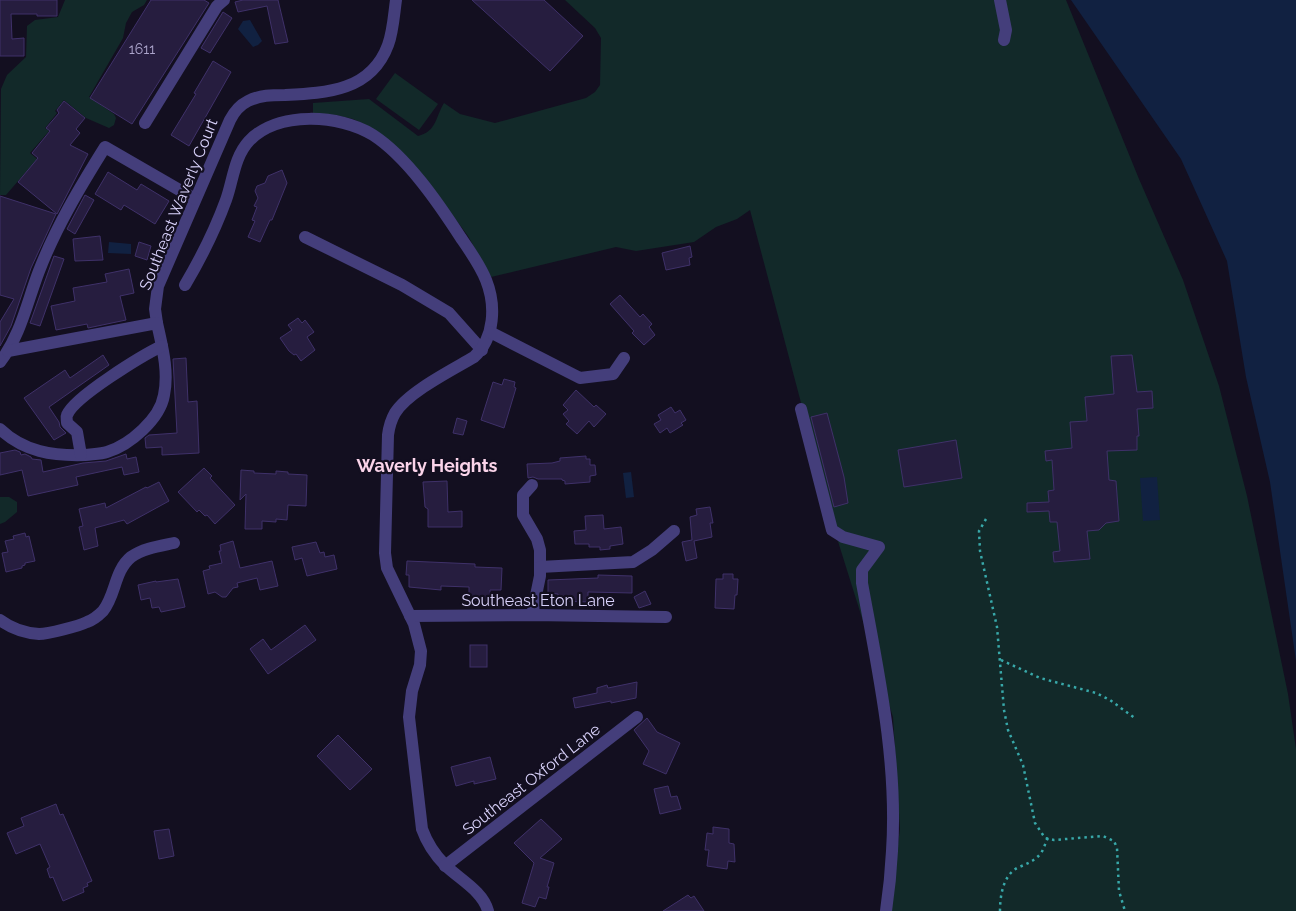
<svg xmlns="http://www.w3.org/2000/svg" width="1296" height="911" viewBox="0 0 1296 911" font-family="Raleway,sans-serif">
  <rect width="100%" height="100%" fill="#130f20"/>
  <g fill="#122929">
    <polygon points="65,0 147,0 144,5 132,12 126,23 123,38 89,97 114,114 116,118 114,125 109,128 86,118 64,100 55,111 57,113 45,128 49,131 30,153 37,159 6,195 0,195 1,89 7,75 26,57 27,26 35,20 58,17"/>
    <path d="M565,0H1066L1139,179L1183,280L1219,386L1247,496L1288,694L1296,749V911H889L900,829L893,717L836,535L750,210L737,219L716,227L694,242L636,251L616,247L491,277L468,236L437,194L370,127L353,119L336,115L313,114V103L369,99L418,136C437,131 435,118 444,103L460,114L495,123L586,98L595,92L600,85L601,38L595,28Z"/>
    <polygon points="395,73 438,104 419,130 376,99"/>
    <polygon points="0,497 9,497 17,502 17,512 5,522 0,524"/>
  </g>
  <g fill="#112141">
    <polygon points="1071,0 1296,0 1296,661 1270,482 1246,377 1227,261 1181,159"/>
    <polygon points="250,20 262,41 258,45 253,47 238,29 243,21"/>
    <polygon points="109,242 131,244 131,254 108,253"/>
    <polygon points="631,472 634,497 626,498 623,473"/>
    <polygon points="1157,477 1160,520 1143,521 1140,478"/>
  </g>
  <g fill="#261d3f" stroke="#3f3169">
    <polygon points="0,0 57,0 57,16 37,16 37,14 11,14 12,39 24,38 24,56 0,56"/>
    <polygon points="151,0 204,0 209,3 132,124 90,98"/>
    <polygon points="243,0 278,0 288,42 275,44 267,6 238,12 235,2"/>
    <polygon points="472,0 544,0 583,36 550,71"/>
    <polygon points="223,12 232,18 210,53 201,48"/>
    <polygon points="213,61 231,72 189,146 171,135 196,94 194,93"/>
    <polygon points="64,101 85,118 76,129 80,133 70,145 88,154 57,214 18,182 38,158 32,153 50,131 46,128 59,113 57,110"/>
    <polygon points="282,170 287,183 272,220 270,220 260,242 248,237 255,221 252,220 257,207 254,206 258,198 255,191 257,186 265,183 268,176"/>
    <polygon points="108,172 137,190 141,184 169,201 155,224 124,205 121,210 95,194"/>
    <polygon points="85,195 94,200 75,234 67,229"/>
    <polygon points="0,196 56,214 31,268 11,326 0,346 0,322 14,299 0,295"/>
    <polygon points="100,236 103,260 75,261 73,239"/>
    <polygon points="139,242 151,246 147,260 135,256"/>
    <polygon points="690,246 692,257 689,258 690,265 666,270 662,253"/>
    <polygon points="54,256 64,259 40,326 30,323"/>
    <polygon points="129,269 134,293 120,296 126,320 88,328 87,324 56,330 51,306 75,301 73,288 107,282 105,274"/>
    <polygon points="620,295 640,317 643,314 652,324 649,327 655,335 644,345 632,333 634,331 610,304"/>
    <polygon points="298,318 302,323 305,320 314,332 307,337 315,350 301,361 296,354 294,355 289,351 280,338 292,330 288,325"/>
    <polygon points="103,355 109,365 49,407 59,422 60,427 66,433 54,440 24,398 65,370 70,378"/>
    <polygon points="1132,355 1137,392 1152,391 1153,408 1137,409 1139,436 1137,436 1137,450 1107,451 1109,480 1116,481 1119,521 1106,523 1099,530 1087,531 1090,559 1054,562 1053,552 1060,551 1057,522 1050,522 1049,511 1027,512 1027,503 1049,502 1048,491 1054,490 1052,460 1046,461 1045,451 1072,448 1070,422 1087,421 1085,397 1114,394 1111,356"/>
    <polygon points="186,358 188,402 197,401 199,453 162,455 162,447 146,448 145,438 149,435 177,433 173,359"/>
    <polygon points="504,379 515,382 514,387 516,388 504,428 481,420 493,382 502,385"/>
    <polygon points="576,390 594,407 596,405 606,414 594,427 589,421 577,434 566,424 569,421 563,414 568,410 563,405"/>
    <polygon points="671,407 675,413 680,410 686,420 681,423 683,425 670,433 667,428 660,433 654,424 661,420 658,415"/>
    <polygon points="827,413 844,477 848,503 834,507 811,417"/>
    <polygon points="457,418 467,421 463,435 453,433"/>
    <polygon points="956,440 962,478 904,487 898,450"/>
    <polygon points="15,450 20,452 21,455 25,454 31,457 32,459 41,460 43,472 83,463 106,461 126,454 127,459 136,457 139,472 124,475 122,467 76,477 78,485 28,496 22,470 0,475 0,453"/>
    <polygon points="586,456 586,459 590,459 590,465 595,465 596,475 590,476 590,482 565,484 565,481 562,480 562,479 538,479 533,477 528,478 527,464 552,463 560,461 560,458"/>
    <polygon points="204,468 212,476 210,478 235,505 215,524 207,515 205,516 199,510 197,512 178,492"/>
    <polygon points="241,470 254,471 254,473 276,474 276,471 288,472 288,474 307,475 306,506 288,505 287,520 276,519 276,522 262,521 262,529 245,529 246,494 240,500"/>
    <polygon points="447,481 448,512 462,511 462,527 428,527 428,509 425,507 423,482"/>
    <polygon points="159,482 169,501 127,524 124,520 95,528 98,546 84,550 79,527 83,526 79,509 105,503 106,508 146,487 147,488"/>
    <polygon points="710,507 713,523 710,523 712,537 694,541 697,558 686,561 682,542 692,540 690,517 697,515 696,509"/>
    <polygon points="603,515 604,529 621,527 623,544 610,546 610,549 600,550 600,547 589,547 589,544 575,544 574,531 586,530 585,516"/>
    <polygon points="25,533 26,537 29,536 35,561 25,563 25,565 22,566 22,568 6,572 2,553 8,552 5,541 14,539 13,536"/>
    <polygon points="233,541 240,568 272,561 278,586 260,590 257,578 237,583 238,587 233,588 226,597 222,597 215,592 208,594 203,571 210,569 209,566 222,563 219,551 221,551 220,545"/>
    <polygon points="316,542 320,553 324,552 325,557 334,555 337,569 307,576 302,558 295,560 292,547"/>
    <polygon points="407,561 475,564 475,567 502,568 501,590 490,590 490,601 469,600 469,587 441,586 441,590 409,587 409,575 406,575"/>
    <polygon points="723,574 733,574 733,579 738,579 737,595 735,595 734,609 715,608 716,579 723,579"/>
    <polygon points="598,575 632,576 632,593 588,592 588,602 558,601 558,594 548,593 548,580 598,578"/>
    <polygon points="178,579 185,607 161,612 159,607 152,608 150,598 141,600 138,585 156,581 156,582"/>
    <polygon points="645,591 651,604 639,608 634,597"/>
    <polygon points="305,625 316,640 268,674 250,649 263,639 271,650"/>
    <rect x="470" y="645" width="17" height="22"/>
    <polygon points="637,682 636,698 611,703 611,701 575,708 573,698 597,693 597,688 607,685 608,688"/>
    <polygon points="647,718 657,732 680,743 666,774 643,764 649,751 634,730"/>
    <polygon points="338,735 372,769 350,790 317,756"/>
    <polygon points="490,757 496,779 474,784 474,781 456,786 451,767"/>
    <polygon points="668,786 671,797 677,796 681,809 660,814 654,789"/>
    <polygon points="56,804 60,815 63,814 92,881 87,883 88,886 83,888 84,892 63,901 53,877 50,878 47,869 50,867 40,844 16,854 7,833 24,826 21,818"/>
    <polygon points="541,819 562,839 540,858 554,863 547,887 549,887 546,899 539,897 535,907 522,903 534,863 514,843"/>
    <polygon points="713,827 729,829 729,843 734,844 735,862 728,861 727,869 707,866 709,850 705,850 707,833 713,834"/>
    <polygon points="169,829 174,856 159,859 154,831"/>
    <polygon points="688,895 691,898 694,896 704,911 663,911"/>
  </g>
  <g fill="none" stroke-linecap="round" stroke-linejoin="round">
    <g stroke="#38a8a9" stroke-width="2.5" stroke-dasharray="2.5 4" stroke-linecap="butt">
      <polyline points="986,519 979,531 980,551 997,627 1004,710 1008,730 1023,765 1035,823 1045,838 1054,840 1103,836 1114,841 1117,848 1119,891 1125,911"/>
      <polyline points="1001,660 1040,678 1096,693 1110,700 1136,719"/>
      <path d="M1000,911C1000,896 1003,876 1017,868C1026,864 1035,861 1041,853C1044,849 1045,843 1048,838"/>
    </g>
    <g stroke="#443e7b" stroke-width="12">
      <polyline points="1000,0 1006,30 1004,40"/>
      <polyline points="145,123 217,6 224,0"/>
      <polyline points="305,237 402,285 449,313 482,350"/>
      <path d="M185,285C201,258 215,230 226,200C233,181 234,157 249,141C278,111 339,114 373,135C407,157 439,204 461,238C470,251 480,265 486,280C496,305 495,338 474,357C452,370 408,392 395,413C391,420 389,427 388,435L385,553L387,568L414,624L421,651L420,665L412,691L409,717L422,829C427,843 434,854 445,865C459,879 483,891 488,911"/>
      <path d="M157,323L155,309L158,286L230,120C234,112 240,105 248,101C260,95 272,95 285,95C327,93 371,91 388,45C393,32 394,14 396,0"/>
      <polyline points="490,332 580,378 613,374 624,358"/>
      <path d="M0,362C21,335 27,302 39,271C56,227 80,187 105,147L195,199"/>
      <path d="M801,409L832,530L843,537L879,547L862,570V583C878,671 898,761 892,851C891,871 889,891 886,911"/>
      <path d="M0,429C24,452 53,456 85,455C92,454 101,454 107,452C130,445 160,419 164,395C169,371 162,346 157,323L8,351"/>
      <path d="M81,455L77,432L67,423C67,420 66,417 67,415C74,397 143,355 162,346"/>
      <polyline points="532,485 523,495 523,515 537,539 540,550 540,567"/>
      <polyline points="532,615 540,576 540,567 633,562 652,550 674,531"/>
      <polyline points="410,616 532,615 666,617"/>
      <path d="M0,620C12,629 24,633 39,634C48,634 79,626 87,622C93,620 99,615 103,611C116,595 114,571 131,557C144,548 160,546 174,543"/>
      <polyline points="445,866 637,717"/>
    </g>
  </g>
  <g text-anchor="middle" stroke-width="4.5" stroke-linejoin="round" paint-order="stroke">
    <g font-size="14" fill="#aca5cc">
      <text x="142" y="54">1611</text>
    </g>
    <g font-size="16" fill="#d9d2fb" stroke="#130f20">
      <text transform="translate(178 204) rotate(-68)" y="6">Southeast Waverly Court</text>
      <text x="538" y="606">Southeast Eton Lane</text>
      <text transform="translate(531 779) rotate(-38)" y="6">Southeast Oxford Lane</text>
    </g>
    <g font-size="18" font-weight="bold" fill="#fbd4ea" stroke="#130f20">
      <text x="427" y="472">Waverly Heights</text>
    </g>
  </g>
</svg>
